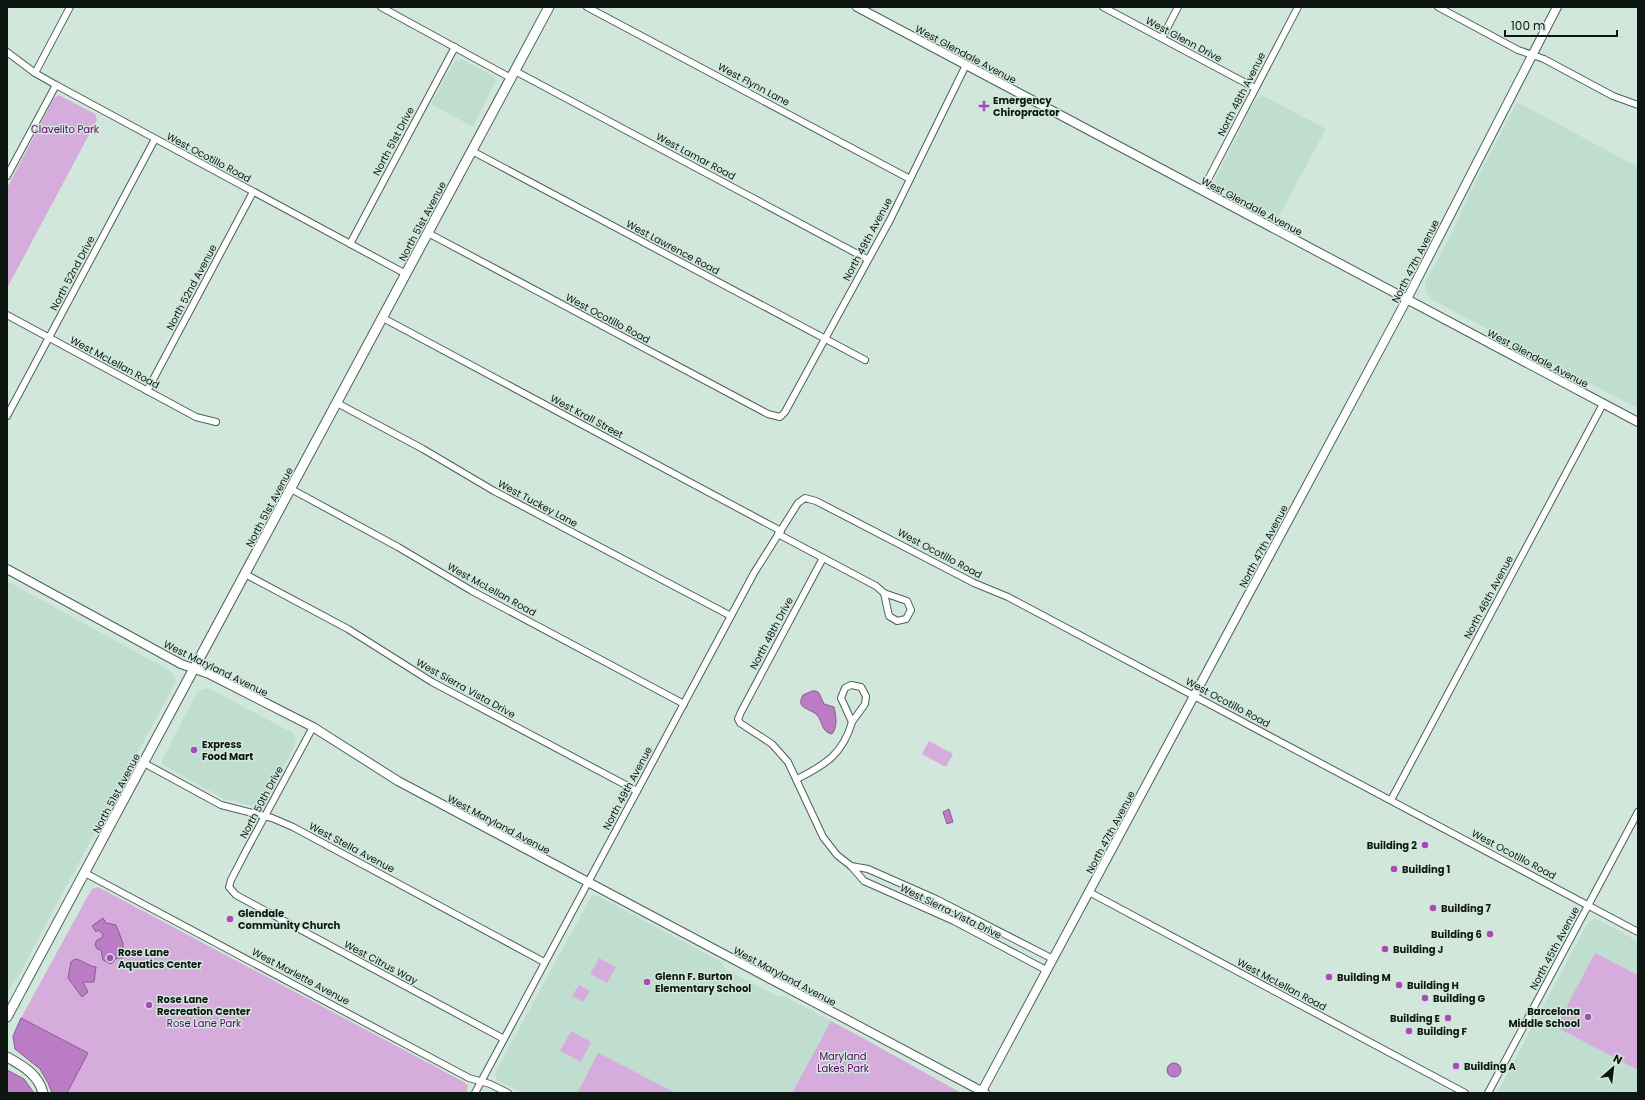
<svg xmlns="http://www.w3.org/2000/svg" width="1645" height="1100" viewBox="0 0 1645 1100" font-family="Poppins,sans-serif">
  <rect width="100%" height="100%" fill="#d1e7dc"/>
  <g fill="#c0decf">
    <polygon points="461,59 493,76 496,80 473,127 431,104 454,62"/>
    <polygon points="1261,96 1267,98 1326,129 1278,218 1217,185 1215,180 1255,100"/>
    <polygon points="1517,102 1638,167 1638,408 1608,393 1431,299 1426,293 1425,283 1454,229 1468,196"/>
    <polygon points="7,581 172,672 175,679 175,683 16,980 7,992"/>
    <polygon points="208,688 293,733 295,736 296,743 261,808 224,799 162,764 163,758 197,693 201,690"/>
    <polygon points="592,895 598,896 721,962 725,969 777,996 784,996 831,1021 792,1093 522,1093 497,1080 495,1075 496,1071"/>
    <polygon points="1594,918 1638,941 1638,1093 1497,1093 1587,924"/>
  </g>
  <g fill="#d5acdb">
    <polygon points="59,95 95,114 97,120 7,288 7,188 54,98"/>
    <polygon points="929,741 953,754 946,767 922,754"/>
    <polygon points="98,887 464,1082 468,1086 466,1093 67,1093 88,1053 21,1018 90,892 92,889"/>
    <polygon points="1595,953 1638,975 1638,1070 1556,1027"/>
    <polygon points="599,958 616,967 607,983 590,974"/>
    <polygon points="579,985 590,991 583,1002 572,996"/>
    <path d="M831,1021C875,1044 918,1069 961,1093H792Z"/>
    <polygon points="571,1031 591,1042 581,1062 560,1051"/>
    <polygon points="598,1053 676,1093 578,1092"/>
  </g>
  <g fill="#bb7bc5" stroke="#875d8f">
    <path d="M812,691H816L819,693L824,704L834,707C836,716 838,726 832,734C821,732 823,722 817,715C810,708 795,709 803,695Z"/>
    <polygon points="949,809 953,822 947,824 943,812"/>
    <polygon points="103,918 106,923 116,925 123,943 123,958 117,958 111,964 103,960 101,950 97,949 95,944 97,940 102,938 103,934 98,930 96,932 92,926"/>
    <path d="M75,959C83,960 87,966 96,967L94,982H83L88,992L82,997L68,978L71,962Z"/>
    <polygon points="21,1018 88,1053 67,1093 52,1093 48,1083 40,1069 15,1049 13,1036"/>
    <circle cx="1174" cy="1070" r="7"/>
    <polygon points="7,1070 24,1079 34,1093 7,1093"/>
  </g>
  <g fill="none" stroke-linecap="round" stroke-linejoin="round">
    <g stroke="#4c6056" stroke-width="8">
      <g id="street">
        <polyline points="381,7 511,78"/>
        <polyline points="587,7 910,179"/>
        <polyline points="1103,7 1255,88"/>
        <polyline points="1438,7 1518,50 1544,59 1613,96 1638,105"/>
        <polyline points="1162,38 1178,7"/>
        <polyline points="7,52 35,73 56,85 406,274"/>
        <polyline points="515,71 867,259"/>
        <polyline points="35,73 70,7"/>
        <polyline points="472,151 865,360"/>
        <polyline points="7,176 56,85"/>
        <polyline points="1202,191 1298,7"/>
        <polyline points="428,233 768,414 780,417 785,412 890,220 966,65"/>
        <polyline points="350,244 455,47"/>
        <polyline points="7,315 196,417 216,422"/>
        <polyline points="383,318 781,531"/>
        <polyline points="147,391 253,192"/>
        <polyline points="337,403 423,449 494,491 731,616"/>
        <polyline points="7,416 155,139"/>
        <polyline points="291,489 398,547 472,591 684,704"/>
        <polyline points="778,534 876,586 884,593"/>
        <polyline points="823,558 741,712 738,719 740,723 772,744 788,762 823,837 837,855 851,866 864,881 954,921 1046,970"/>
        <polyline points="245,574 348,629 432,682 637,791"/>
        <polygon points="884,593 907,601 911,610 906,619 897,621 889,616"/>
        <polygon points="851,685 861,687 866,696 865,704 852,722 841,698 845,688"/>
        <polyline points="313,727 246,851 231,880 229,887 236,895 504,1039"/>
        <polyline points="144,763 221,805 272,818 293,827 544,962"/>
        <path d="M797,779C825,765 843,754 852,722"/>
        <polyline points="1391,800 1603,404"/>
        <polyline points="851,866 868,869 936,899 1053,959"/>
        <polyline points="85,873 469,1078 490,1084 508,1093"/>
        <polyline points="1089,892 1465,1093"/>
        <polyline points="475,1093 754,573 798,503 805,498 816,501 974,583 1008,597 1638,932"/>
        <polyline points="1488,1093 1638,812"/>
      </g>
    </g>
    <g stroke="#4c6056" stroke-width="10">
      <g id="secondary">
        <polyline points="857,7 1638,422"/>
        <polyline points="7,569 181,664 209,674 313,727 398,781 985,1093"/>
        <polyline points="981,1093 1407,299 1557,7"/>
      </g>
    </g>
    <g stroke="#4c6056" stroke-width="11">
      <g id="primary">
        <polyline points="7,1017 549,7"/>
        <path d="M7,1057C23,1066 38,1074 43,1093"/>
      </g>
    </g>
    <use href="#street" stroke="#fff" stroke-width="6"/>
    <use href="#secondary" stroke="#fff" stroke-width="8"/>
    <use href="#primary" stroke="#fff" stroke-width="9"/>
  </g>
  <g fill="#a74bb6" stroke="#d1e7dc" stroke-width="1.5">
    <path d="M982 100h4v4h4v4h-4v4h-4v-4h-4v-4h4z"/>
    <circle cx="194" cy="750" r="4"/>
    <circle cx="1425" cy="845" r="4"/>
    <circle cx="1394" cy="869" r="4"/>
    <circle cx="1433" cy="908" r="4"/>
    <circle cx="230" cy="919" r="4"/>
    <circle cx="1490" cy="934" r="4"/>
    <circle cx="1385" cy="949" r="4"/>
    <circle cx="110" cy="958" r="4"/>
    <circle cx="1329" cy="977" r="4"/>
    <circle cx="647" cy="982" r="4"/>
    <circle cx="1399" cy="985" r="4"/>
    <circle cx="1425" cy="998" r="4"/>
    <circle cx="149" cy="1005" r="4"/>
    <circle cx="1588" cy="1017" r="4"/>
    <circle cx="1448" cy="1018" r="4"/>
    <circle cx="1409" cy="1031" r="4"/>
    <circle cx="1456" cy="1066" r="4"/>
  </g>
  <g text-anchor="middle" stroke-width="3" stroke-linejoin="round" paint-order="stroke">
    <g font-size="10" fill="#0e1612" stroke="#d1e7dc">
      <text transform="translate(1184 39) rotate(28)" y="4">West Glenn Drive</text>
      <text transform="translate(966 54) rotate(28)" y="4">West Glendale Avenue</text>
      <text transform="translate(754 84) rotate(28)" y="4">West Flynn Lane</text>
      <text transform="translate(1241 94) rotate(-63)" y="4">North 48th Avenue</text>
      <text transform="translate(393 141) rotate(-62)" y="4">North 51st Drive</text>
      <text transform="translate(696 156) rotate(28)" y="4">West Lamar Road</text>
      <text transform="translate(209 157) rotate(28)" y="4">West Ocotillo Road</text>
      <text transform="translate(1252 206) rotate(28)" y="4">West Glendale Avenue</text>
      <text transform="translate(422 221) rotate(-62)" y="4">North 51st Avenue</text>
      <text transform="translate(867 239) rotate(-62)" y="4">North 49th Avenue</text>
      <text transform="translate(673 247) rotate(28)" y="4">West Lawrence Road</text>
      <text transform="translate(1415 261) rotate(-63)" y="4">North 47th Avenue</text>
      <text transform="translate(72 273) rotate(-62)" y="4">North 52nd Drive</text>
      <text transform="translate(191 287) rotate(-62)" y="4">North 52nd Avenue</text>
      <text transform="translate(608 318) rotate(28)" y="4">West Ocotillo Road</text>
      <text transform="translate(1538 358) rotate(28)" y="4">West Glendale Avenue</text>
      <text transform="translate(115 362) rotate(28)" y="4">West McLellan Road</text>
      <text transform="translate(587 416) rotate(28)" y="4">West Krall Street</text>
      <text transform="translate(538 503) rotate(28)" y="4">West Tuckey Lane</text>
      <text transform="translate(269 507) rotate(-62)" y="4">North 51st Avenue</text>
      <text transform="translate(1263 546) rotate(-62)" y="4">North 47th Avenue</text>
      <text transform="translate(940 553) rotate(28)" y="4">West Ocotillo Road</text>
      <text transform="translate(492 589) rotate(29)" y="4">West McLellan Road</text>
      <text transform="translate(1488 597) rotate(-62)" y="4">North 46th Avenue</text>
      <text transform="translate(771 633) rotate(-62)" y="4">North 48th Drive</text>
      <text transform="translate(216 668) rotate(26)" y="4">West Maryland Avenue</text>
      <text transform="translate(466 688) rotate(29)" y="4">West Sierra Vista Drive</text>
      <text transform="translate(1228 702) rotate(28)" y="4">West Ocotillo Road</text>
      <text transform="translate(627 788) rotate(-62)" y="4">North 49th Avenue</text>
      <text transform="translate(116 793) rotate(-62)" y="4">North 51st Avenue</text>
      <text transform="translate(261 802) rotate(-62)" y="4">North 50th Drive</text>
      <text transform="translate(499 824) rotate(28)" y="4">West Maryland Avenue</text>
      <text transform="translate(1110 832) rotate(-62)" y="4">North 47th Avenue</text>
      <text transform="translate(352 847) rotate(28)" y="4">West Stella Avenue</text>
      <text transform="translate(1514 854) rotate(28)" y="4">West Ocotillo Road</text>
      <text transform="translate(951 911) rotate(26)" y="4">West Sierra Vista Drive</text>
      <text transform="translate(1554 948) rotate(-62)" y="4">North 45th Avenue</text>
      <text transform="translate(381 962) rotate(28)" y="4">West Citrus Way</text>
      <text transform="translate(301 976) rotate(28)" y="4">West Marlette Avenue</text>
      <text transform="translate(785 976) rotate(28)" y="4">West Maryland Avenue</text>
      <text transform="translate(1282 984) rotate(28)" y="4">West McLellan Road</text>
    </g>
    <g font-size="10" font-weight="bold" fill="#0e1612" stroke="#d1e7dc" text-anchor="start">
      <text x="993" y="104">Emergency<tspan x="993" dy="12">Chiropractor</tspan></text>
      <text x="202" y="748">Express<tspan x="202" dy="12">Food Mart</tspan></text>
      <text x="1417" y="849" text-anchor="end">Building 2</text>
      <text x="1402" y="873">Building 1</text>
      <text x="1441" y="912">Building 7</text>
      <text x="238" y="917">Glendale<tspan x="238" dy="12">Community Church</tspan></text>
      <text x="1482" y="938" text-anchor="end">Building 6</text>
      <text x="1393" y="953">Building J</text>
      <text x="118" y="956">Rose Lane<tspan x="118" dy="12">Aquatics Center</tspan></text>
      <text x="655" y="980">Glenn F. Burton<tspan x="655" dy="12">Elementary School</tspan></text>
      <text x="1337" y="981">Building M</text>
      <text x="1407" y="989">Building H</text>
      <text x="1433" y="1002">Building G</text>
      <text x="157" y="1003">Rose Lane<tspan x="157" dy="12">Recreation Center</tspan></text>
      <text x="1580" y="1015" text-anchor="end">Barcelona<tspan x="1580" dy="12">Middle School</tspan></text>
      <text x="1440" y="1022" text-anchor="end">Building E</text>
      <text x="1417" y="1035">Building F</text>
      <text x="1464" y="1070">Building A</text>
    </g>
    <g font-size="10" fill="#5a0467" stroke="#d1e7dc">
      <text x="65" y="133">Clavelito Park</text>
      <text x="204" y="1027">Rose Lane Park</text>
      <text x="843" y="1060">Maryland<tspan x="843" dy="12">Lakes Park</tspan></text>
    </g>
  </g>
  <rect width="1645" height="1100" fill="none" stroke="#0e1612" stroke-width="16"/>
  <g transform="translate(1613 1068) rotate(28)" stroke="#d1e7dc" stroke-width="3" paint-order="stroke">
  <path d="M0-3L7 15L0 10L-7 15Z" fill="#0e1612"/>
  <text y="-6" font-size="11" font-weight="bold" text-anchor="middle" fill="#0e1612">N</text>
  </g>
  <path d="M1505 30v6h112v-6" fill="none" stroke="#0e1612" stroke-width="2"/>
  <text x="1511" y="30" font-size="12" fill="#0e1612" stroke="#d1e7dc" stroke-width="3" paint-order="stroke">100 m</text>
</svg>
